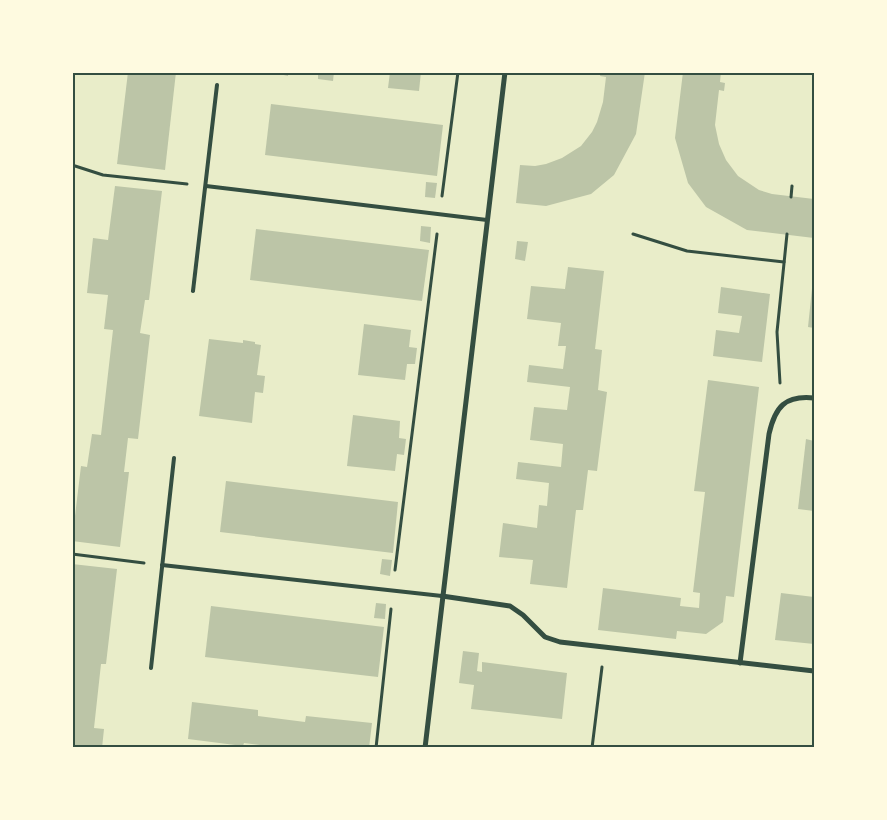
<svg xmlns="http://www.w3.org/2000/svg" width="887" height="820" viewBox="0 0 887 820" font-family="'Fira Sans Condensed',sans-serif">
  <rect width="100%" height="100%" fill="#e9edc9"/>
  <g fill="#bcc5a7">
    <polygon points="128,72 176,72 165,170 117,164"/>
    <polygon points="270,72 288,72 288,76"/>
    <polygon points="318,72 334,72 333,81 318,79"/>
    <polygon points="390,72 421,72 419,91 388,88"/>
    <polygon points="601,72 645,72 636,134 614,175 591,194 546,206 516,203 520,165 535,166 546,164 562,158 581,146 592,132 597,122 603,102 606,77 600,76"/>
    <polygon points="683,72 721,72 720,82 725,83 724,91 719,90 715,125 719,144 726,160 738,176 759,190 772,194 814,199 814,238 747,230 706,207 688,183 675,138"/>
    <polygon points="271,104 443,125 437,176 265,155"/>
    <polygon points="426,182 437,183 435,198 425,197"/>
    <polygon points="115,186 162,191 149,300 145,300 140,333 150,335 138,439 128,438 124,472 129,472 120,547 72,541 81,466 87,467 92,434 101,435 113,330 104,329 108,295 87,293 93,238 108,240"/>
    <polygon points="421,226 431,227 430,243 420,241"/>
    <polygon points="256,229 429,250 422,301 250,280"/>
    <polygon points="517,241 528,242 525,261 515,259"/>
    <polygon points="568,267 604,271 595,349 602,350 598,390 607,392 597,471 588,470 583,510 576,510 567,588 530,584 533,560 499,557 503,523 537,528 539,505 547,506 549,483 516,479 518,462 561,467 563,444 530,440 534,407 567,410 570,387 527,382 529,365 563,369 566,346 558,346 561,323 527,319 531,286 565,289"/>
    <polygon points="813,279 814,279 814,328 808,327"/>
    <polygon points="721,287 770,294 762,362 713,356 716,330 739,333 742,316 718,313"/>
    <polygon points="364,324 411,330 409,347 417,348 415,364 407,364 405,380 358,375"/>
    <polygon points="209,339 243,343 243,340 255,342 255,344 261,345 257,375 265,376 263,393 255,392 252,423 199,416"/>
    <polygon points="708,380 759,387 734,597 726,596 723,622 706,634 677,631 676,639 598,630 603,588 681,598 680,606 699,608 700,593 693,592 705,492 694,491"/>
    <polygon points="353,415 400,421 399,438 406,439 404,455 397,454 395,471 347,466"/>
    <polygon points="806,439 814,441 814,511 798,509"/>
    <polygon points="226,481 398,502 393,553 220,532"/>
    <polygon points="382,559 392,560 390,576 380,574"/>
    <polygon points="72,564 117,569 106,664 101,664 94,728 104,729 102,748 72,748"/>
    <polygon points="781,593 814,597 814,644 775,640"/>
    <polygon points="376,603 386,604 385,619 374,618"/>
    <polygon points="211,606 384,627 378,677 205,657"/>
    <polygon points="463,651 479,653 477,671 482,672 482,662 567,673 562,719 471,709 474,685 459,683"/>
    <polygon points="192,702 258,710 258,716 305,722 306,716 372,723 369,748 284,748 244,743 243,746 188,739"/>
  </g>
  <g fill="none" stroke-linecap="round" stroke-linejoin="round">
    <g stroke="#344e41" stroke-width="3">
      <polyline points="72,165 103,175 187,184"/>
      <polyline points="442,196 458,72"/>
      <polyline points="791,197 792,186"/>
      <polyline points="633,234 687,251 784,262"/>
      <polyline points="780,383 777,332 787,234"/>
      <polyline points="72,554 144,563"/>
      <polyline points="395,570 437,234"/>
      <polyline points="376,748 391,609"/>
      <polyline points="592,748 602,667"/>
    </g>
    <g stroke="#344e41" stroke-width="4">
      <polyline points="206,186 487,220"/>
      <polyline points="193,291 217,85"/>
      <polyline points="162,565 442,596"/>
      <polyline points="151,668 174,458"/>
    </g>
    <g stroke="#344e41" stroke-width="5">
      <polyline points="442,596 510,606 523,615 545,637 560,642 814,671"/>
      <path d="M740,663L769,434C775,407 785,395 814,398"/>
      <polyline points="425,748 505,72"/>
    </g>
  </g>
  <rect width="887" height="820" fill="none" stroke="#fefae0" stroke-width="148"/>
  <rect x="74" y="74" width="739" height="672" fill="none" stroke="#344e41" stroke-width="2"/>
</svg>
